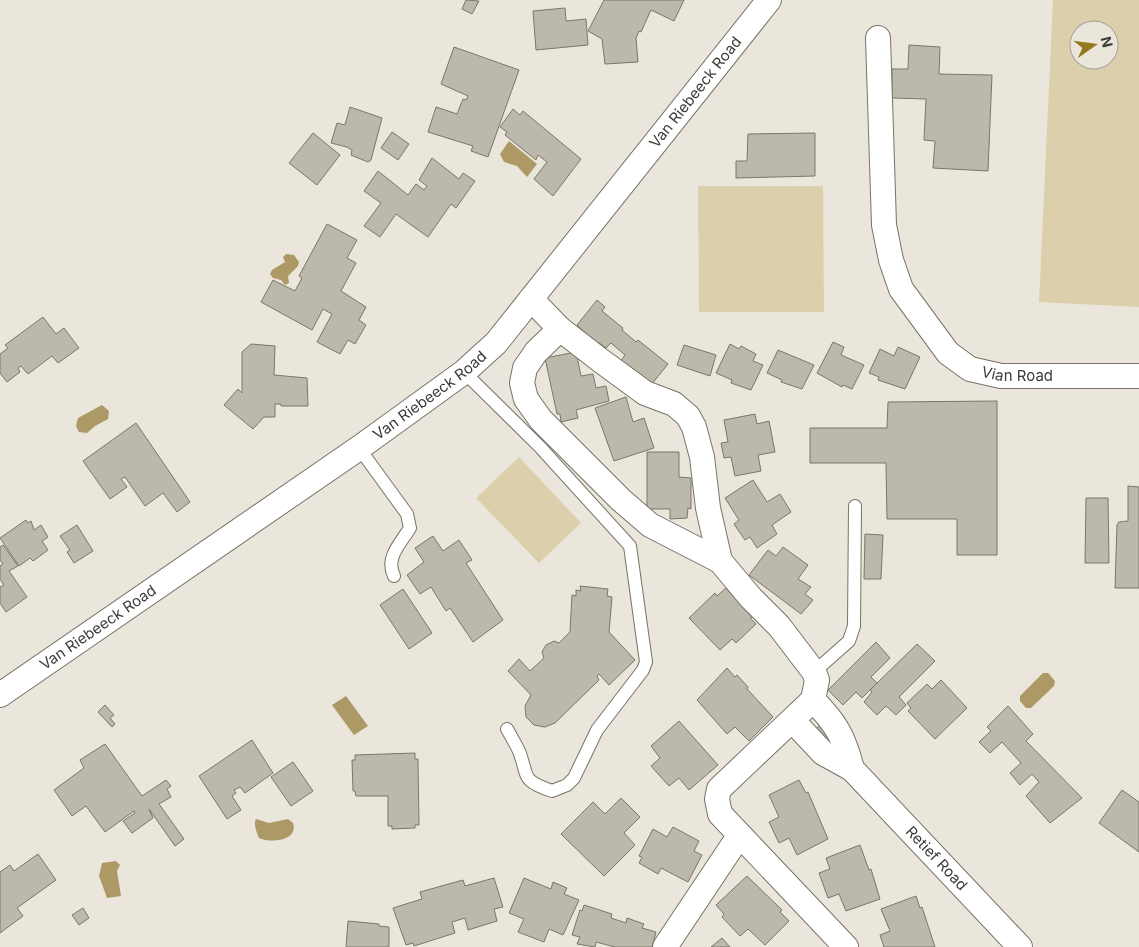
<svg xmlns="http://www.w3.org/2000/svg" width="1139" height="947" viewBox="0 0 1139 947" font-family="Inter,sans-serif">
  <rect width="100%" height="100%" fill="#ebe6db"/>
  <g fill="#dccfac" fill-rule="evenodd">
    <path d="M1053,0H1139V307L1039,302ZM1079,30H1109V60H1079Z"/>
    <polygon points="698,186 823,186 824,312 699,312"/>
    <polygon points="519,457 581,523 539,563 476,498"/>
  </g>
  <g fill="#ad9965">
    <polygon points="509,141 537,164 527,177 517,166 504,162 500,154"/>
    <polygon points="286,254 294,255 299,262 298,266 288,276 289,283 285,285 281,280 273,278 270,274 272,270 285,262 283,257"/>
    <polygon points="102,405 109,411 108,419 95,426 87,433 79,432 76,426 78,418"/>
    <polygon points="1043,673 1048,673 1055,681 1054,686 1031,708 1026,708 1020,701 1020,696"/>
    <polygon points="346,696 368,726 354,735 332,705"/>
    <path d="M256,819L269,823L288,819L293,823C299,842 268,843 259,838C257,833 253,824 256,819Z"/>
    <polygon points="116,861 120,865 117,871 121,896 107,898 99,876 102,863"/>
  </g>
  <g fill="#bcb8ac" stroke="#7a766b">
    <polygon points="466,0 479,1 472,14 462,9"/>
    <polygon points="604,0 684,0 674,21 651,10 641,32 639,31 636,38 638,62 605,64 602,39 588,31"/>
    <polygon points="565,8 566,21 586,19 588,45 536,50 533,11"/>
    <polygon points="909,45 940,47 939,74 992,75 988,171 933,168 935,141 924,140 926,99 892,98 892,69 908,69"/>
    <polygon points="454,47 519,70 488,157 471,151 473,146 428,132 436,107 457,114 463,99 466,100 468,96 441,84"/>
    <polygon points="350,107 382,118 371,160 368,162 351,155 352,150 347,147 331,143 337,123 345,125"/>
    <polygon points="513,109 520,115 523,111 581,159 553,196 534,179 547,162 538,155 536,160 505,135 507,132 500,127"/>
    <polygon points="392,132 409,144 398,160 381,148"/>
    <polygon points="313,133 340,155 317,185 289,163"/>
    <polygon points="815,133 815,176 736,178 736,161 747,161 748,134"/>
    <polygon points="432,158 459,179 463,173 475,181 456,208 451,204 428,237 396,214 380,237 364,226 381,203 364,191 378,171 408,195 416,184 424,190 427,186 419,180"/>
    <polygon points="327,224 357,240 347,258 356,263 341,291 366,307 359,320 366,325 355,344 348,340 340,354 317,342 332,314 323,309 312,330 261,302 273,280 295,291 302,278 299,276"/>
    <polygon points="597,300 605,307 602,311 623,328 622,330 636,342 638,340 668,364 651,385 621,361 625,355 611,343 606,348 598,342 597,344 577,325"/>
    <polygon points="43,317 56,334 64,328 79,348 58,363 52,356 28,374 21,366 18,368 20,372 7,382 0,373 0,354 8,348 5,345"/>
    <polygon points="833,342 844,347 841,355 864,365 852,389 843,385 842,387 817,373"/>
    <polygon points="251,344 275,346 274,375 307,378 308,406 281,406 281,404 275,404 275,417 264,417 253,429 224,405 238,389 242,393 242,352"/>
    <polygon points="730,344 739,349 741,346 756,354 753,361 763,365 751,390 731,383 732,380 716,373"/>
    <polygon points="684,345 716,355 710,376 677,365"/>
    <polygon points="898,347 920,357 905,389 878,380 879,377 869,373 880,349 894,356"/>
    <polygon points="778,350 814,365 802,389 781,382 782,380 767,373"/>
    <polygon points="576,352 581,376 593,374 596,388 606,386 609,401 576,410 578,418 561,422 560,414 557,414 545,358"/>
    <polygon points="626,397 633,422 644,418 654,448 614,461 595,408"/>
    <polygon points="997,401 997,555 957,555 957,519 887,519 886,463 810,463 810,428 887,428 888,402"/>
    <polygon points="755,414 757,424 769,421 775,452 758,455 761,471 735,476 731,457 724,458 721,443 728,442 724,420"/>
    <polygon points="136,423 190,502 177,512 163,493 145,506 125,477 121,479 127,487 110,499 83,461"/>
    <polygon points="647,452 679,452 679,477 691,478 691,509 688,508 687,518 670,519 670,509 647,509"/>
    <polygon points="753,480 767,502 780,494 791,512 772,525 777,534 757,548 750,537 745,540 734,524 739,520 725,498"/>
    <polygon points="1128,486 1139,487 1139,588 1115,588 1117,525 1119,522 1128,521"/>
    <polygon points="1086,498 1108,498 1109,563 1085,563"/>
    <polygon points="26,520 28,523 31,521 34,530 41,525 48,537 42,541 48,550 33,561 30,558 19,566 0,538"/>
    <polygon points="77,525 93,551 74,563 67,552 70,550 60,536"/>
    <polygon points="865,534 883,535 881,579 864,579"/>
    <polygon points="433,536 443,551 459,540 472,560 466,563 503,620 473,642 450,608 446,611 431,587 420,594 407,575 424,562 415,548"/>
    <polygon points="3,545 18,566 9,571 27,597 6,612 0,603 0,587 4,585 0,579 0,566 3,564 0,560 0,547"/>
    <polygon points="783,547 808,565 798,579 811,587 805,594 813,600 801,614 749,575 768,550 776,556"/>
    <polygon points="580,586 608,589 607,596 612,597 609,632 635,660 609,685 599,674 597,676 599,680 555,723 545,727 534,725 526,717 525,706 531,695 508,671 519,659 530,671 544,658 542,652 546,645 554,641 559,643 570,632 572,595 576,596 576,590 581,591"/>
    <polygon points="726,588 752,617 750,618 756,624 736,643 732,639 720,650 689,618 715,593 717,596"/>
    <polygon points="403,589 432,633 409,649 380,605"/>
    <polygon points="876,642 890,658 871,677 877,683 862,698 856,692 843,705 828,690"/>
    <polygon points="917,644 935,661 899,697 906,705 896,715 886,706 877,715 864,702 872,692 870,690"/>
    <polygon points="727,668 735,677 737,675 748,687 747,689 773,717 749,741 735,727 727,734 697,700"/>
    <polygon points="941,680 967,708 935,739 908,711 911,708 907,703 927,684 932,689"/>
    <polygon points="105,705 114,715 110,718 115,724 112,727 98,712"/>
    <polygon points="1008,706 1033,734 1026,741 1082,798 1050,823 1026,796 1039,782 1032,774 1020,785 1010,773 1021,763 1002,742 990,753 979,742 991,731 987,727"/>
    <polygon points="679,721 718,765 689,790 679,778 669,786 651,766 660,758 651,746"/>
    <polygon points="823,722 832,732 823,741 813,732"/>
    <polygon points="252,740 273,773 245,793 240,787 234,790 236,793 232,796 241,810 227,819 199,776"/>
    <polygon points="105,744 142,796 166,780 171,786 167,789 171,797 159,804 184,839 175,846 149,809 153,818 132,833 123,821 135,813 134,811 105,832 86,806 72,816 54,790 84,768 80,760"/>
    <polygon points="415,753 415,759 418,759 419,825 415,825 415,828 392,829 392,826 388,826 388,796 356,796 355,791 353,791 352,760 355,760 355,755"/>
    <polygon points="293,762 313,791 291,806 271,777"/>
    <polygon points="799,780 806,793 808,792 828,839 797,855 789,838 779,843 769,822 779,817 769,795"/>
    <polygon points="1122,790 1139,802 1139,852 1099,823"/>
    <polygon points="621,798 640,817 624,833 635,845 604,876 561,834 593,802 605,814"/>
    <polygon points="673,827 699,841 694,851 702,855 688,882 661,868 658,874 639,863 642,857 639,856 653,829 667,837"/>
    <polygon points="860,845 869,870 871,869 880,899 846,911 839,894 828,898 819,873 830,869 826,858"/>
    <polygon points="38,854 56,880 17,908 23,916 0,933 0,872 10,865 14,871"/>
    <polygon points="747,876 782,910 780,912 789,921 765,945 748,929 740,936 722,917 724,914 716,905"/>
    <polygon points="494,878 503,907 494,909 497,921 468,930 465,918 452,922 455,933 414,946 413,943 406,945 393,908 422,899 420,892 463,880 465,886"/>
    <polygon points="524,878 551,889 553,882 567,888 564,894 579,900 563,935 549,929 544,942 518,932 524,919 509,913"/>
    <polygon points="916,896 920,908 922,907 935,947 884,947 880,935 890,931 881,909"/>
    <polygon points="584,905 612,914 611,918 626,923 627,918 644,924 642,928 656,932 652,947 615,947 596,942 595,947 577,944 580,937 572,935 580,910 582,911"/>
    <polygon points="83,908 89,918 79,925 72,915"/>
    <polygon points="348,921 379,924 379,926 389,927 389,947 346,947"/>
    <polygon points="722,938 730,947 711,947"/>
  </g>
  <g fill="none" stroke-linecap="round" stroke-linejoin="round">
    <g stroke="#777368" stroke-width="14">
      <g id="lane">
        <path d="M464,372L540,447L630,546L646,662L643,670L597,730L574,778L567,785L552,791C520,780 529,777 519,751C515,743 511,736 507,729"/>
        <path d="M359,448L407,514L410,528C400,544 385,558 394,576"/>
        <polyline points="814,672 849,641 854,626 855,506"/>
      </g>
    </g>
    <g stroke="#777368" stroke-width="26">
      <g id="street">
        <path id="s1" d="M878,38L884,225L891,260L901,289L948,353L970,369L1001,376H1139"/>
        <polyline points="531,299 560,329 600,360 645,393 674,404 688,416 694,427 702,457 708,508 720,561"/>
        <polyline points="560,329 536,352 525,368 522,383 526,399 541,420 621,500 650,525 720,561 751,598 779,626 814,672 817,680 813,700 719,789 717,799 720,814 846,947"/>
        <path id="s2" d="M0,695L359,448L464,372L496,343L769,0"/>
        <path d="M813,700C836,723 844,737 852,769"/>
        <path id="s3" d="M793,721L823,753L852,769L1020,947"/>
        <polyline points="665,947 739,836"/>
      </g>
    </g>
    <use href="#lane" stroke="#fff" stroke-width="12"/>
    <use href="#street" stroke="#fff" stroke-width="24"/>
  </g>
  <g text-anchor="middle" stroke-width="4" stroke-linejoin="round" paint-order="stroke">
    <g font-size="15" fill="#3d3b37" stroke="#ebe6db">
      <text dy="5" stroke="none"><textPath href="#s2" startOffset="929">Van Riebeeck Road</textPath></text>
      <text dy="5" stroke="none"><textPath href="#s1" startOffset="408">Vian Road</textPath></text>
      <text dy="5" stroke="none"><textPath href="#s2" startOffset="524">Van Riebeeck Road</textPath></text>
      <text dy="5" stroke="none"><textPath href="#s2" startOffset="119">Van Riebeeck Road</textPath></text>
      <text dy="5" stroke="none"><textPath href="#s3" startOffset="200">Retief Road</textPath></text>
    </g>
  </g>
  <g transform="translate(1094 45) rotate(76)"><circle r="24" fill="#ebe6db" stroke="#a5a299"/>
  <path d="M0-4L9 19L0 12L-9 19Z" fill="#957820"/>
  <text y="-8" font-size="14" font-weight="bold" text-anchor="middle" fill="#3d3b37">N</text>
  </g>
</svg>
